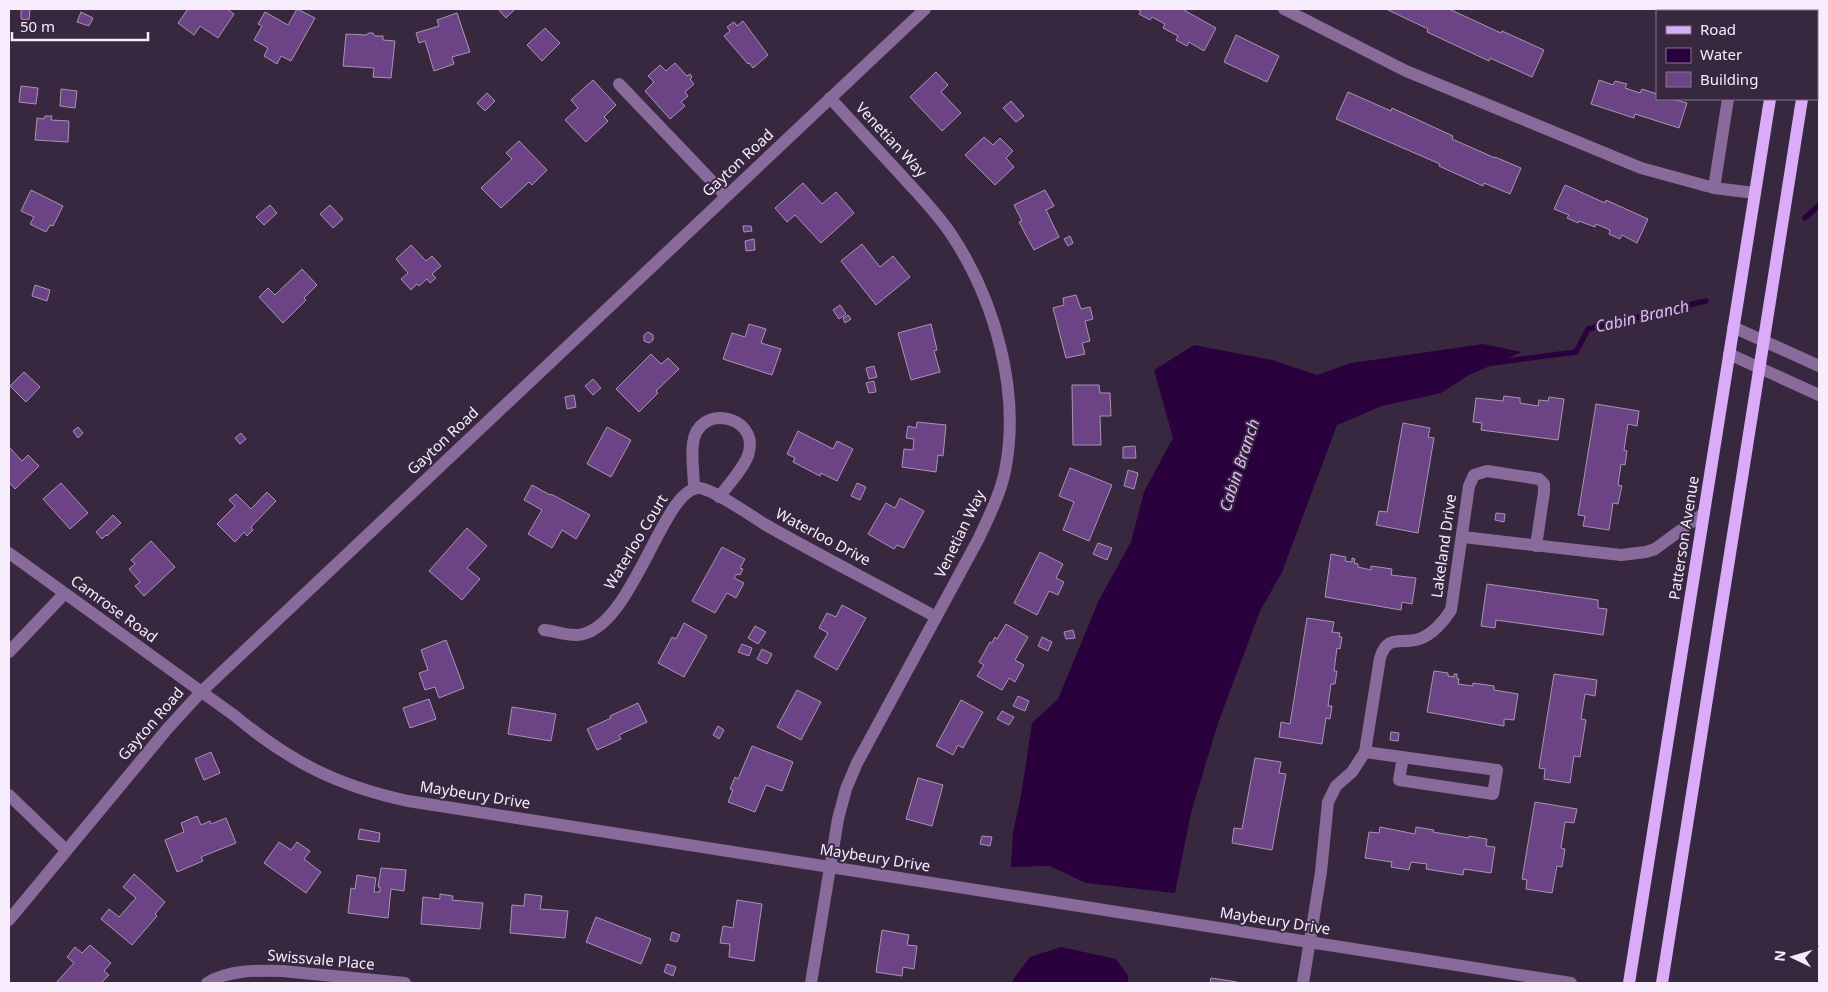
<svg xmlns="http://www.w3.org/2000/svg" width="1828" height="992" viewBox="0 0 1828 992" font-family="'Noto Sans',sans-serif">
  <rect width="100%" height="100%" fill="#372840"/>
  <g fill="#2a003d">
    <polygon points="1483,344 1522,352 1469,375 1441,393 1382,406 1337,425 1282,572 1260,611 1218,723 1191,813 1175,893 1086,883 1050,866 1011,867 1013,832 1021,796 1032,723 1058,699 1099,600 1131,542 1144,492 1173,438 1154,370 1194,345 1272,360 1317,375 1351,363"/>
    <polygon points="1061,947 1116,959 1128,976 1128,983 1012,983 1015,977 1030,957"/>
  </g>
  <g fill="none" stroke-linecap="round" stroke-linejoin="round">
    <g stroke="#2a003d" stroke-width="5.5">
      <polyline points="1805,218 1819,205"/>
      <polyline points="1492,363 1576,352 1588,329 1706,301"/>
    </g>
  </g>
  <g fill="#6c4384" stroke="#a795b3">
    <polygon points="21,9 30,9 29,20 21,19"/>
    <polygon points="188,9 227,9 234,14 218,38 200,26 194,35 178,23"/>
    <polygon points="297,9 315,18 291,61 281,56 277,64 264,56 268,48 254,40 262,26 258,24 265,12 288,25"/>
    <polygon points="498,9 515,9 506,18"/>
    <polygon points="1136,9 1182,9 1216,28 1204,51 1189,42 1187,46 1176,40 1178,36 1163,28 1165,24 1152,17 1150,20 1139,14 1141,11"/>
    <polygon points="1386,9 1449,9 1501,33 1502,31 1544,50 1532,77 1490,58 1489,61 1427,32 1428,29"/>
    <polygon points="1666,9 1679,9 1685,11 1665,11"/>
    <polygon points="81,12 93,18 89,26 77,22"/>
    <polygon points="457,13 470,52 452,57 454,64 434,71 425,41 419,43 416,33 439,26 437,20"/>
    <polygon points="743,21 768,55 753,68 749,63 748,64 724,36 730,31 727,27 734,22 737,26"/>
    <polygon points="545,28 560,43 542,61 527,45"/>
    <polygon points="369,33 373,33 375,36 383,36 383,40 395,41 391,78 373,77 374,68 343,66 346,34 366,35"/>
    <polygon points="1236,35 1279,56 1267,82 1224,62"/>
    <polygon points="675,63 687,76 690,74 692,77 690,79 694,84 685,92 688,96 681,102 685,106 670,119 645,91 654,82 648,76 660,65 666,71"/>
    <polygon points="936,72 948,85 941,92 961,113 942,131 910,97"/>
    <polygon points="593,80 616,105 604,117 608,121 586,142 565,120 578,108 571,100"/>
    <polygon points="1599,80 1613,85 1615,81 1627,84 1625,88 1640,93 1642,89 1657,94 1657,99 1672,99 1687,103 1679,128 1635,114 1634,118 1591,104"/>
    <polygon points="21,86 38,88 36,104 19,102"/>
    <polygon points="61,89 77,91 75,108 60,106"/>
    <polygon points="1348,92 1391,111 1392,108 1453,136 1452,139 1495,158 1495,157 1521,168 1510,194 1484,183 1483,186 1439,166 1440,164 1336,119"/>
    <polygon points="487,93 495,101 485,111 477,103"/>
    <polygon points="1011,101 1024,116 1016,122 1003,108"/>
    <polygon points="45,116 52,116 51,120 69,121 68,142 35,140 37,118 44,119"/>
    <polygon points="984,137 993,145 1000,138 1013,151 1006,158 1014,167 995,185 965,155"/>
    <polygon points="519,141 547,170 532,185 529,182 501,208 481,188 512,159 506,153"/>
    <polygon points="803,183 822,204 836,192 854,213 821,243 795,215 787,222 775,208"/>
    <polygon points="1565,185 1605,203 1606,200 1648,219 1637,243 1622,235 1620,239 1609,234 1610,230 1596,224 1595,227 1579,221 1578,223 1567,218 1569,215 1554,209"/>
    <polygon points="31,190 63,206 53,226 50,225 46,232 30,224 34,217 21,211"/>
    <polygon points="1045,190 1054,206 1046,210 1059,237 1034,250 1019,222 1022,221 1014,205"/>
    <polygon points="270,205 277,213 264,225 256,217"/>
    <polygon points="330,205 343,219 333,228 320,214"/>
    <polygon points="743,226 751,226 752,231 744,232"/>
    <polygon points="1070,236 1073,243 1068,246 1064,239"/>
    <polygon points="754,239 755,250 746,251 745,241"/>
    <polygon points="862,244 880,267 893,256 910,277 876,305 841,261"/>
    <polygon points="411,245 426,261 432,256 441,266 432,274 436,278 430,283 427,279 419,286 417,284 411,290 401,279 408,273 396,259"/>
    <polygon points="302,269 317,285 304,298 306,300 283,323 259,297 268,288 275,295"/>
    <polygon points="35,285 50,290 47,301 32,296"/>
    <polygon points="1076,295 1081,309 1090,307 1093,319 1085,321 1090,341 1082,343 1085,354 1066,358 1053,308 1064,305 1063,298"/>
    <polygon points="840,305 846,314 839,319 833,310"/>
    <polygon points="848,315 851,319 845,323 843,318"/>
    <polygon points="749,324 766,329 761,343 781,349 772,375 723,359 732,333 745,337"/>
    <polygon points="931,324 937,350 934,351 940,372 911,380 898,333"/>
    <polygon points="648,332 653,335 653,340 649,343 644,341 644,335"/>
    <polygon points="651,354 661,364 668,358 679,369 656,391 658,393 639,412 616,389"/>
    <polygon points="874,366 877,377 869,379 866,368"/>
    <polygon points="24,372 40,387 26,402 10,386"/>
    <polygon points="593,379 601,388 593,395 585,386"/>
    <polygon points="874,381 876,392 869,393 866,383"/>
    <polygon points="1072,385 1099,385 1100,393 1110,393 1111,416 1100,416 1101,445 1073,445"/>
    <polygon points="574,395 576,407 567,409 565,397"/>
    <polygon points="1504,396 1520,398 1520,403 1538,406 1539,400 1548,401 1549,397 1564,399 1558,440 1481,430 1482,423 1473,422 1476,398 1503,401"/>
    <polygon points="1596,404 1639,411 1637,426 1628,424 1624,450 1627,451 1625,465 1621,464 1618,485 1622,486 1618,504 1613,503 1609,530 1583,526 1585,516 1578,515"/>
    <polygon points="917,422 946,425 943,456 938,455 936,472 902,467 904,449 913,450 914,439 906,438 908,426 916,428"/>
    <polygon points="1403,423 1430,428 1428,437 1434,438 1418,533 1376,525 1379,511 1387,512"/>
    <polygon points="78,427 83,433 78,438 73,431"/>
    <polygon points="607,427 631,440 611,477 587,464"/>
    <polygon points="798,431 833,449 837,441 853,449 837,481 821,473 820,476 793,462 795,458 787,454"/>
    <polygon points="241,433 246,439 240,444 235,438"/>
    <polygon points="1135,446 1136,458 1123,458 1123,447"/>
    <polygon points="9,447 22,461 28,455 39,466 15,489 9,482"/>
    <polygon points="1070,468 1112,485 1089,541 1063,530 1074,502 1059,496"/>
    <polygon points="1128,470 1138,473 1134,489 1124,486"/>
    <polygon points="61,483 88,513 70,529 43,499"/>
    <polygon points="857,483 866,487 860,500 851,496"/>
    <polygon points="532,485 550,495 551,494 590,515 576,539 562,530 552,548 528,534 542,510 524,500"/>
    <polygon points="267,492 276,501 251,527 253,530 247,536 244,532 235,542 217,524 235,506 229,500 236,494 251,509"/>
    <polygon points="900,498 924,511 904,548 897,545 894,549 868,534 886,503 895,508"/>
    <polygon points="1496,513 1505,514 1504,522 1495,520"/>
    <polygon points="113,515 121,523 107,536 106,535 102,539 96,532"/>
    <polygon points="467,528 487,546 467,568 480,579 462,600 429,571"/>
    <polygon points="151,541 175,567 144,596 135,586 140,582 129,569 135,564 131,560"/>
    <polygon points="1098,543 1112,548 1107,560 1093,554"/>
    <polygon points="722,547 745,559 740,568 743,569 740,575 737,574 734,578 744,583 736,598 727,593 715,613 692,601"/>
    <polygon points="1040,552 1063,564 1056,578 1064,582 1058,595 1049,591 1037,615 1014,603"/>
    <polygon points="1331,554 1346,557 1345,561 1352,562 1352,558 1355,559 1354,563 1358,564 1358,567 1371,570 1371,566 1392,569 1391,575 1416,578 1412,604 1402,602 1401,610 1325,597"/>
    <polygon points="1487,584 1598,600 1598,608 1607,609 1603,635 1496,620 1495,628 1481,626"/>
    <polygon points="842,605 866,618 837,670 814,657 828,633 819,628 827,613 836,617"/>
    <polygon points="1307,618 1334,622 1332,632 1340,633 1339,637 1342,637 1340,649 1337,648 1334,671 1337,671 1335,684 1331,684 1328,706 1332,706 1330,719 1326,718 1322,744 1279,737 1281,722 1290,724"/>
    <polygon points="684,623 707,636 684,677 658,663 672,637 676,639"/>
    <polygon points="1006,624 1028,637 1015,660 1024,665 1015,682 1009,678 1002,690 977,676 984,665 979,662 990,642 992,643 995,637 997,639"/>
    <polygon points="755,626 766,632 758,644 748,638"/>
    <polygon points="1073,630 1075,638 1066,639 1064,632"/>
    <polygon points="1042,637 1052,642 1048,651 1038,646"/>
    <polygon points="446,640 464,688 439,698 435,687 425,690 419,673 428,670 421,650"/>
    <polygon points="742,644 752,648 749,656 738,652"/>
    <polygon points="762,649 772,654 767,664 757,659"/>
    <polygon points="1434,671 1448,673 1448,676 1454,677 1454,674 1457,674 1457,679 1459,679 1458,684 1473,686 1473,683 1494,686 1494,690 1518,694 1514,720 1504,719 1504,726 1427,712"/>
    <polygon points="1554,674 1597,680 1595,696 1585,694 1581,719 1586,720 1580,757 1574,756 1570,783 1544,779 1545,769 1539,768"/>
    <polygon points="797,690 821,702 801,740 777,727"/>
    <polygon points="1018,696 1029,701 1025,711 1013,706"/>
    <polygon points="429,699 436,719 410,728 403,708"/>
    <polygon points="961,700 983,712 963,748 958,745 953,755 936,746"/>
    <polygon points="638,703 647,722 619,735 621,739 597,750 587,729 611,718 610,716"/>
    <polygon points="512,707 556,714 551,741 508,734"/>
    <polygon points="1002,711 1014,717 1009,725 997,719"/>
    <polygon points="718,726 724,730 719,739 713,735"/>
    <polygon points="1391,732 1399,733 1398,741 1390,740"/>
    <polygon points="752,746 793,762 782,791 766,785 755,812 728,802 733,790 730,789 735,777 738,779"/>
    <polygon points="211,752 220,773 204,780 195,759"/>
    <polygon points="1255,758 1281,762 1279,773 1286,774 1272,850 1232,843 1234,828 1242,829"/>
    <polygon points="918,778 943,785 932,826 906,819"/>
    <polygon points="1535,802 1577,809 1574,823 1565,822 1561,848 1565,849 1562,867 1557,866 1552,893 1526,889 1527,880 1522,879"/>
    <polygon points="197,816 201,825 210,821 211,824 226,818 236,843 201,857 203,861 177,872 165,840 184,832 181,823"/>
    <polygon points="1380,827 1415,834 1416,827 1434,830 1433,832 1469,838 1469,836 1487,839 1486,846 1495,847 1491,873 1464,869 1463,875 1426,869 1427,864 1411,862 1409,870 1391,867 1392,862 1365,858 1369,832 1379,833"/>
    <polygon points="360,829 380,833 379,842 358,839"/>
    <polygon points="982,836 992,837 990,846 980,844"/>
    <polygon points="279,842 291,850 297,842 310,851 304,859 321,872 306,893 264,863"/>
    <polygon points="381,868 406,870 404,891 391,889 388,918 348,913 351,888 355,889 357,875 376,878 374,892 380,892 380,887 378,887"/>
    <polygon points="134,874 165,902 155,914 157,916 132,945 101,919 109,909 119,917 136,898 123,887"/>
    <polygon points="440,894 453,896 452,900 483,903 480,929 421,924 423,897 440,899"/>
    <polygon points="525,894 542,896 540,909 568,911 565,938 510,933 512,905 524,906"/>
    <polygon points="737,900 762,904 754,961 729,957 730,944 720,943 723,926 733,928"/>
    <polygon points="596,917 651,939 641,964 586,942"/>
    <polygon points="882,930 909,935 907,945 917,946 914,969 903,967 902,976 876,972"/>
    <polygon points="672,932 680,935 677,942 670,940"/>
    <polygon points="90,945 111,963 104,971 109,975 101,983 56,983 74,963 67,957 75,947 82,953"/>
    <polygon points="667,964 676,967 673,976 664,972"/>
    <polygon points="1211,978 1237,982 1237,983 1210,983"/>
  </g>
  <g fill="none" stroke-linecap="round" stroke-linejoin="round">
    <g stroke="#886b9a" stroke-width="12">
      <polyline points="1284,9 1406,71 1641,168 1714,188 1755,193"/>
      <polyline points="1742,11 1742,9"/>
      <polyline points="1817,44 1819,45"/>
      <polyline points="619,84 726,196"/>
      <polyline points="1714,188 1728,99"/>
      <polyline points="1733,327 1819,366"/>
      <polyline points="1729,354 1819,395"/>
      <path d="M694,489C694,474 691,457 693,443C698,403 758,415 749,452C746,466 728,485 719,497"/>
      <polyline points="1463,537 1621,555 1646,552 1655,549 1704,513"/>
      <path d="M9,553L235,716C290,762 338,786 408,801L1571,983"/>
      <path d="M544,630C555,631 567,636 578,635C633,630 663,485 700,488C715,490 751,516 766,525C822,557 880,586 936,617"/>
      <polyline points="9,652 64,594"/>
      <polyline points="1365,752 1497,770 1493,794 1399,780 1403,757"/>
      <polyline points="9,795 66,850"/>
      <polyline points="9,920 168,728 201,692 925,9"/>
      <path d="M207,983C228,970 258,970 282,971L405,983"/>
      <path d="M811,983L838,819L846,789L857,763L979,538C989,516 1000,495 1005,471C1021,392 995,300 951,234C937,213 919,195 902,176C878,150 854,124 830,98"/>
      <path d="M1303,983L1321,872L1328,802L1336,786L1352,772L1365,752L1380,658C1388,633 1401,645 1419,639C1432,635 1444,621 1451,610L1469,486L1474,475L1487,471L1539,479L1544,484V492L1536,546"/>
    </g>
    <g stroke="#daabf8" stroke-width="12">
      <polyline points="1783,11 1784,9"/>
      <polyline points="1816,11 1816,9"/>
      <polyline points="1629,983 1770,99"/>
      <polyline points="1662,983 1802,99"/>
    </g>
  </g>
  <g text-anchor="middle" stroke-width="4" stroke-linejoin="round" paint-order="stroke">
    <g font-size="15" fill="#f6ecfc" stroke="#372840">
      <text transform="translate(891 140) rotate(47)" y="5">Venetian Way</text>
      <text transform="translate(738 163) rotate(-43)" y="5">Gayton Road</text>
      <text transform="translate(443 441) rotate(-43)" y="5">Gayton Road</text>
      <text transform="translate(960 534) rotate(-64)" y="5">Venetian Way</text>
      <text transform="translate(823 537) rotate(28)" y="5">Waterloo Drive</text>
      <text transform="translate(1684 538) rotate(-81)" y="5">Patterson Avenue</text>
      <text transform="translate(636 542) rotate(-59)" y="5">Waterloo Court</text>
      <text transform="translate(1444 546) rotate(-82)" y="5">Lakeland Drive</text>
      <text transform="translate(114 609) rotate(36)" y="5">Camrose Road</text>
      <text transform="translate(151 724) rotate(-49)" y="5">Gayton Road</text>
      <text transform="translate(475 795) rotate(9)" y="5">Maybeury Drive</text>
      <text transform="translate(875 858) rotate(9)" y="5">Maybeury Drive</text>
      <text transform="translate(1275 921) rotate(9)" y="5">Maybeury Drive</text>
      <text transform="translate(321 960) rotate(5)" y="5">Swissvale Place</text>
    </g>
    <g font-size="16" font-style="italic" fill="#ddbbf3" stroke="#372840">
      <text transform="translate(1642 316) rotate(-13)" y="6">Cabin Branch</text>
      <text transform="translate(1239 465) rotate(-72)" y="6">Cabin Branch</text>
    </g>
  </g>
  <rect width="1828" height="992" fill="none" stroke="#f6ecfc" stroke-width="20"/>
  <rect x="1656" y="10" width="162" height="90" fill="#372840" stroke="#83768b"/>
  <rect x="1666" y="26" width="25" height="8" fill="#daabf8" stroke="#83768b"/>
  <text x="1700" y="35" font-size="15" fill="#f6ecfc">Road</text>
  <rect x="1666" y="48" width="25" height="15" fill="#2a003d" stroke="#83768b"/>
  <text x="1700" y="60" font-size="15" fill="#f6ecfc">Water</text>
  <rect x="1666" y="72" width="25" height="15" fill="#6c4384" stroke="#83768b"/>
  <text x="1700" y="85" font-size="15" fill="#f6ecfc">Building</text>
  <g transform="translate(1793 957) rotate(275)" stroke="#372840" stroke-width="4" paint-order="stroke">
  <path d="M0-4L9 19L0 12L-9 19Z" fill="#f6ecfc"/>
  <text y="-8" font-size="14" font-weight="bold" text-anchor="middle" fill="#f6ecfc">N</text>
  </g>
  <path d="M12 32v8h136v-8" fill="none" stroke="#f6ecfc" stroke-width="2.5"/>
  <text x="20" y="32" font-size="15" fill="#f6ecfc" stroke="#372840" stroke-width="4" paint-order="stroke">50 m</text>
</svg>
